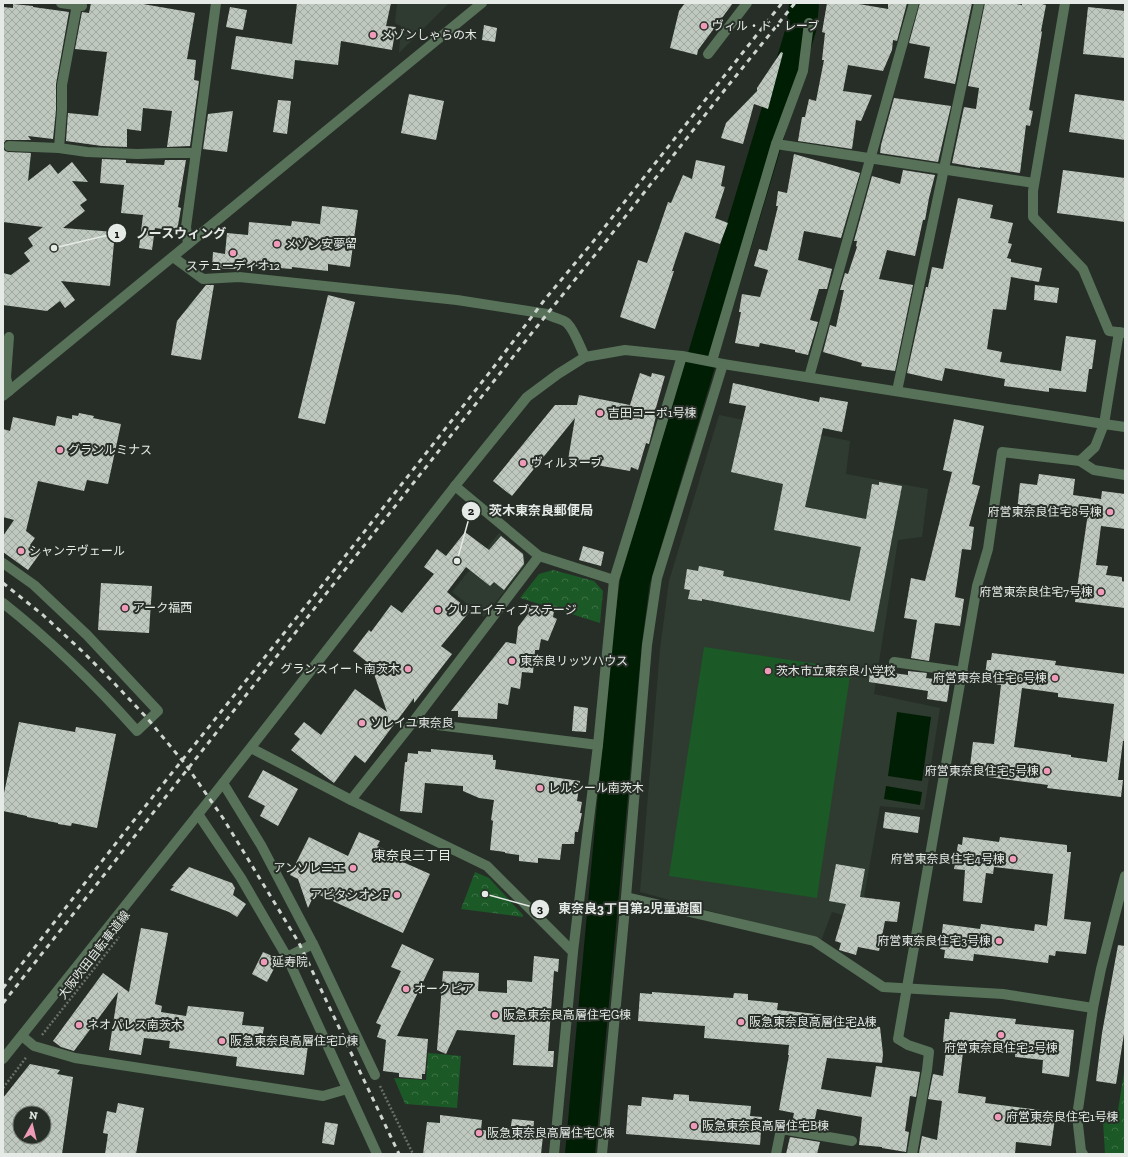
<svg xmlns="http://www.w3.org/2000/svg" width="1128" height="1157" viewBox="0 0 1128 1157" font-family="'Zilla Slab','Noto Sans JP',serif">
  <defs>
    <pattern id="park-crowns" width="20" height="18" patternUnits="userSpaceOnUse"><rect width="20" height="18" fill="#1b5927"/><path d="M2 6a3 3 0 1 1 6 0M12 15a3 3 0 1 1 6 0" fill="none" stroke="#3c7146"/></pattern>
    <pattern id="building-cross-hatch" width="8" height="8" patternUnits="userSpaceOnUse"><rect width="8" height="8" fill="#bec8bf"/><path d="M0 0l8 8M0 8l8-8" fill="none" stroke="#a0a8a0"/></pattern>
  </defs>
  <rect width="100%" height="100%" fill="#272e27"/>
  <g fill="#2f3b30">
    <polygon points="397,3 449,3 399,53 401,26 395,23"/>
    <polygon points="719,415 850,441 846,474 928,489 922,537 898,540 874,694 940,708 924,810 880,806 860,920 832,912 821,941 640,892 660,649 669,581"/>
    <polygon points="499,533 524,554 525,565 484,617 452,592"/>
  </g>
  <polygon fill="#1b5927" points="704,647 851,669 817,898 669,876"/>
  <g fill="url(#park-crowns)">
    <polygon points="553,570 594,581 603,591 600,623 520,598 539,574"/>
    <polygon points="475,872 489,878 523,915 523,917 461,909"/>
    <polygon points="428,1053 461,1056 457,1108 405,1104 394,1078 426,1080"/>
    <polygon points="1125,1066 1125,1154 1105,1154 1103,1121 1116,1123"/>
  </g>
  <g fill="#001e03">
    <polygon points="897,712 931,717 922,781 888,776"/>
    <polygon points="886,786 922,792 920,805 884,799"/>
  </g>
  <g fill="none" stroke-linecap="round" stroke-linejoin="round">
    <polyline stroke="#001e03" stroke-width="30" points="580,1154 627,642 635,581 802,26 804,3"/>
  </g>
  <g fill="url(#building-cross-hatch)" fill-rule="evenodd">
    <polygon points="91,3 137,3 195,13 187,59 196,60 194,80 199,81 190,146 167,147 172,111 143,108 141,131 127,129 127,147 102,146 66,141 68,113 98,116 107,52 75,49 82,12 89,13"/>
    <polygon points="297,3 391,3 386,26 396,27 392,50 341,41 338,65 295,60 293,79 231,69 236,36 292,44"/>
    <polygon points="685,3 733,3 698,50 697,55 670,48 679,11"/>
    <polygon points="827,3 853,3 888,9 888,3 907,3 897,41 893,40 892,50 883,71 848,65 843,91 872,95 861,121 856,120 852,149 798,141 802,117 805,117 809,99 816,101 824,60 822,60 825,33 822,32"/>
    <polygon points="920,3 972,3 955,84 924,78 930,47 909,43"/>
    <polygon points="985,3 1010,3 1022,5 1022,3 1038,3 1046,5 1041,31 1042,32 1029,110 1033,111 1030,126 1026,125 1020,173 980,167 980,168 952,163 964,107 976,109 979,88 968,86"/>
    <polygon points="13,4 33,6 33,7 69,12 56,84 56,110 53,139 28,136 31,140 6,140 3,144 3,7 13,8"/>
    <polygon points="230,7 247,10 243,30 226,27"/>
    <polygon points="1088,7 1125,11 1125,58 1083,54"/>
    <polygon points="484,25 497,28 495,42 482,40"/>
    <polygon points="781,52 783,53 768,109 754,104 743,144 721,138 726,123 757,91 757,88"/>
    <polygon points="409,94 444,101 436,140 401,133"/>
    <polygon points="1075,94 1125,101 1125,140 1069,132"/>
    <polygon points="894,98 951,106 938,162 880,153 881,145"/>
    <polygon points="278,100 291,101 287,134 273,132"/>
    <polygon points="233,111 227,152 203,149 208,114"/>
    <polygon points="3,148 5,151 8,152 31,153 28,181 50,164 58,174 72,162 88,182 72,181 87,200 80,205 85,211 63,228 115,232 110,286 61,281 75,300 65,308 60,301 47,311 3,305 3,273 11,275 30,261 24,253 33,246 28,238 43,227 3,222"/>
    <polygon points="794,154 860,173 841,238 804,231 798,260 832,269 827,289 819,289 810,320 818,322 808,355 795,352 795,350 760,343 759,347 735,343 741,312 739,312 742,294 760,297 768,270 754,266 759,249 767,251 778,206 776,206 778,191 787,193"/>
    <polygon points="102,159 126,160 126,163 164,165 165,160 186,160 178,207 181,208 177,231 155,228 152,250 139,248 143,215 121,213 124,185 100,183"/>
    <polygon points="696,160 725,166 721,186 725,187 715,218 728,223 720,244 685,232 672,271 674,271 655,329 620,317 638,260 647,263 668,202 671,203 683,175 692,179"/>
    <polygon points="903,170 935,175 929,198 925,220 923,220 915,256 887,250 879,279 913,285 895,371 861,366 862,363 823,352 830,325 836,327 844,290 840,290 845,273 848,274 857,247 856,246 857,241 854,241 872,176 900,184"/>
    <polygon points="1063,170 1125,178 1125,222 1057,213"/>
    <polygon points="958,198 993,205 990,218 1013,223 1008,243 1012,244 1007,258 1011,259 1011,262 1042,268 1039,282 1011,277 1006,310 993,309 987,349 1002,352 1000,362 1061,371 1066,336 1096,340 1092,369 1089,369 1086,392 1049,388 1049,392 1004,386 1005,379 945,368 942,381 907,373 926,287 928,287 932,267 943,269"/>
    <polygon points="322,206 358,210 350,267 328,264 328,271 292,267 292,269 240,265 240,269 212,268 213,252 225,254 227,233 248,235 249,222 291,226 292,221 320,224"/>
    <polygon points="206,285 214,285 201,360 171,355 177,321"/>
    <polygon points="1035,285 1059,288 1057,303 1034,300"/>
    <polygon points="328,295 355,302 325,424 298,418"/>
    <polygon points="640,373 651,377 652,373 665,376 655,411 657,412 649,444 646,443 638,470 631,467 630,471 568,460 575,418 512,496 493,481 555,405 577,405 579,395 630,405"/>
    <polygon points="733,383 819,402 820,397 848,402 842,432 823,428 805,507 866,519 872,484 879,485 879,482 902,486 874,632 702,599 702,601 688,599 690,590 684,589 687,569 698,571 699,566 724,571 723,576 850,601 861,547 774,530 783,484 731,472 746,406 729,403"/>
    <polygon points="79,413 94,416 93,418 121,424 108,484 87,480 84,491 38,481 26,531 35,538 30,545 41,552 28,570 3,552 3,536 14,520 3,517 3,429 10,431 13,417 55,426 57,416 72,419 72,415 78,416"/>
    <polygon points="954,419 984,426 972,484 980,486 969,526 974,527 971,550 962,549 955,597 964,599 960,626 935,623 929,661 911,658 917,620 904,618 911,578 925,581 952,472 943,470"/>
    <polygon points="1039,474 1075,479 1073,495 1101,499 1102,491 1125,494 1125,529 1101,526 1096,565 1108,566 1106,575 1122,577 1122,581 1125,582 1125,608 1075,602 1088,513 1055,509 1055,516 1017,511 1020,483 1037,485"/>
    <polygon points="465,532 489,550 501,536 523,554 524,564 504,590 494,582 490,586 466,567 447,592 470,611 441,646 452,654 414,703 414,698 365,763 355,755 334,783 291,750 300,739 294,734 304,722 321,735 355,689 387,712 371,665 353,651 369,630 371,632 391,605 402,613 434,574 424,567 437,549 446,556"/>
    <polygon points="583,546 604,552 601,566 579,560"/>
    <polygon points="101,583 152,586 149,633 98,630"/>
    <polygon points="530,605 554,611 553,617 557,619 548,641 541,639 539,650 535,650 533,673 522,672 520,689 511,687 508,705 498,703 497,719 458,717 458,711 451,711 506,642 516,644 518,627 528,614"/>
    <path d="M992,653L1056,661L1055,665L1125,674V741H1123L1118,780H1123L1121,797L1047,788L1048,785L973,775L974,767L970,766L973,742L994,744L1001,685L984,683L987,660H991ZM1022,688L1058,693V697L1114,704L1107,762L1071,757V755L1014,747Z"/>
    <polygon points="870,670 908,675 908,671 927,673 926,678 950,681 947,702 927,699 928,691 869,682"/>
    <polygon points="574,706 588,708 586,732 572,731"/>
    <polygon points="19,722 75,732 76,727 116,734 97,828 72,823 71,826 58,824 58,823 27,817 27,816 3,811 3,798"/>
    <polygon points="431,749 493,755 493,760 496,760 495,769 580,781 577,801 582,802 580,813 582,813 578,832 575,832 574,844 562,844 560,860 538,858 538,863 519,861 519,855 505,853 505,852 490,850 493,821 491,820 494,800 479,798 463,791 463,786 425,783 422,813 400,811 405,762 407,762 408,753 418,754 418,751 431,752"/>
    <polygon points="263,770 298,789 278,826 260,816 265,806 248,797"/>
    <polygon points="885,812 920,817 918,833 883,828"/>
    <polygon points="359,832 380,841 377,846 389,851 387,855 430,874 403,933 315,893 308,908 298,879 290,875 309,837 348,856"/>
    <polygon points="963,837 999,842 1000,837 1067,845 1067,852 1071,852 1064,919 1091,922 1086,954 1056,951 1055,956 1049,955 1048,963 974,954 973,961 944,958 945,950 940,949 943,924 980,929 981,924 1034,931 1035,924 1047,926 1053,874 994,867 993,874 986,873 982,903 963,901 965,870 954,869 958,844 962,845"/>
    <polygon points="836,864 865,869 860,897 900,902 897,922 885,921 879,951 858,947 856,955 839,950 841,943 835,941 846,904 829,901"/>
    <polygon points="189,867 232,883 235,888 233,895 246,904 237,917 229,912 170,890 174,886 172,886"/>
    <polygon points="141,928 168,933 155,1004 162,1006 161,1012 186,1016 188,1006 244,1012 242,1025 264,1027 262,1039 308,1045 304,1075 236,1066 237,1057 169,1048 170,1041 144,1038 141,1055 109,1050 118,992 74,1051 61,1047 53,1041 103,973 129,992"/>
    <polygon points="402,944 434,959 397,1036 428,1039 425,1074 422,1074 422,1079 399,1077 399,1073 383,1071 386,1040 377,1037 381,1025 376,1023 401,971 391,967"/>
    <polygon points="1118,945 1125,946 1125,1035 1124,1034 1116,1084 1096,1081 1102,1033"/>
    <polygon points="263,952 279,959 267,982 252,974"/>
    <polygon points="534,956 559,959 558,972 554,971 548,1051 554,1051 553,1067 513,1065 515,1035 457,1030 446,1054 437,1050 443,971 479,973 478,991 507,993 507,980 532,982"/>
    <polygon points="652,992 733,998 734,993 748,994 748,1000 778,1003 777,1010 847,1017 847,1025 880,1027 883,1054 882,1063 827,1058 821,1089 871,1097 876,1066 920,1072 916,1097 910,1096 905,1131 909,1132 906,1152 882,1148 882,1147 859,1145 862,1117 817,1109 813,1128 792,1124 794,1113 779,1110 789,1055 788,1055 789,1045 704,1038 705,1026 638,1021 640,993 652,994"/>
    <polygon points="950,1012 1016,1019 1015,1024 1074,1030 1069,1077 1042,1073 1043,1060 1015,1057 1015,1050 964,1044 958,1093 986,1097 985,1103 1056,1112 1051,1146 1016,1142 1015,1154 919,1153 922,1136 937,1140 942,1101 928,1099 933,1074 943,1076 947,1042 943,1042 945,1019 949,1019"/>
    <path d="M30,1064L60,1070L57,1074L73,1077L62,1154H3V1098ZM20,1113H44V1137H20Z"/>
    <polygon points="674,1094 689,1095 689,1101 751,1106 750,1116 762,1117 760,1145 626,1134 628,1105 641,1106 642,1097 673,1100"/>
    <polygon points="118,1103 144,1108 136,1154 105,1154 108,1134 103,1133 107,1111 116,1113"/>
    <polygon points="440,1115 482,1120 481,1130 510,1132 512,1119 534,1121 533,1135 543,1136 541,1154 423,1154 427,1122 440,1123"/>
    <polygon points="325,1122 338,1124 334,1145 322,1143"/>
    <polygon points="790,1137 820,1142 817,1154 786,1154"/>
  </g>
  <g fill="none" stroke-linecap="round" stroke-linejoin="round">
    <g stroke="#696f69" stroke-width="2.5" stroke-dasharray="2 2" stroke-linecap="butt">
      <polyline points="42,1035 119,937"/>
      <polyline points="380,1086 413,1154"/>
      <polyline points="3,1088 25,1059 26,1057"/>
    </g>
    <g stroke="#577259" stroke-width="10">
      <polyline points="61,3 82,6 82,5"/>
      <polyline points="1065,3 1033,191 1033,217 1083,269 1109,331 1125,333"/>
      <polyline points="708,54 747,3"/>
      <polyline points="776,144 1034,183"/>
      <polyline points="9,146 59,148 87,152 137,154 168,153 196,153"/>
      <polyline points="59,148 62,110 62,85 77,5"/>
      <polyline points="188,244 186,227 216,3"/>
      <path d="M173,257L203,279L239,277L457,300L547,314C553,318 562,319 567,323C575,331 580,347 585,357"/>
      <polyline points="9,337 6,377 9,391"/>
      <polyline points="712,361 776,144 803,71 809,23"/>
      <polyline points="809,377 914,3"/>
      <polyline points="897,391 979,3"/>
      <polyline points="3,396 482,3"/>
      <polyline points="1080,461 1095,447 1104,424 1119,332"/>
      <polyline points="455,486 539,556 614,580"/>
      <path d="M3,563L34,585L87,635L158,711L137,731C96,685 51,641 3,603"/>
      <polyline points="894,662 963,672"/>
      <polyline points="413,722 598,745"/>
      <polyline points="251,748 351,800 487,866 573,952"/>
      <polyline points="223,783 261,845 313,944 375,1075"/>
      <polyline points="351,800 413,722 539,556"/>
      <polyline points="198,814 241,878 287,957 377,1154"/>
      <polyline points="626,897 814,941 883,987 1003,994 1093,1008"/>
      <polyline points="287,957 313,944"/>
      <polyline points="22,1036 34,1046 75,1058 323,1096 347,1089"/>
      <polyline points="3,1059 223,783 455,486 527,397 558,374 585,357 625,350 682,356 723,364 1104,424 1125,427"/>
      <polyline points="554,1154 573,952 598,745 614,580 636,509 682,356"/>
      <polyline points="602,1154 626,897 647,645 657,578 723,364"/>
      <polyline points="776,1154 781,1129 852,1141"/>
      <polyline points="912,1154 927,1070 929,1052 908,1045 898,1039 977,586 988,549 1002,452 1080,461 1094,470 1125,475"/>
      <polyline points="1083,1154 1081,1151 1077,1116 1093,1008 1101,969 1125,876"/>
    </g>
    <g stroke="#ced4cf" stroke-width="3" stroke-dasharray="5 5" stroke-linecap="butt">
      <polyline points="3,583 43,615 82,651 115,684 147,718 186,765 223,818 299,943 399,1154"/>
      <polyline points="3,988 131,824 313,597 493,368 546,298 592,243 782,3"/>
      <polyline points="3,1003 535,329 603,245 727,87 795,3"/>
    </g>
  </g>
  <g fill="#ef9ab8" stroke="#272e27" stroke-width="1.5">
    <circle cx="704" cy="26" r="4"/>
    <circle cx="373" cy="35" r="4"/>
    <circle cx="277" cy="244" r="4"/>
    <circle cx="233" cy="253" r="4"/>
    <circle cx="600" cy="413" r="4"/>
    <circle cx="60" cy="450" r="4"/>
    <circle cx="523" cy="463" r="4"/>
    <circle cx="1110" cy="512" r="4"/>
    <circle cx="21" cy="551" r="4"/>
    <circle cx="1101" cy="592" r="4"/>
    <circle cx="125" cy="608" r="4"/>
    <circle cx="438" cy="610" r="4"/>
    <circle cx="512" cy="661" r="4"/>
    <circle cx="408" cy="669" r="4"/>
    <circle cx="768" cy="671" r="4"/>
    <circle cx="1055" cy="678" r="4"/>
    <circle cx="362" cy="723" r="4"/>
    <circle cx="1047" cy="771" r="4"/>
    <circle cx="540" cy="788" r="4"/>
    <circle cx="1013" cy="859" r="4"/>
    <circle cx="353" cy="868" r="4"/>
    <circle cx="397" cy="895" r="4"/>
    <circle cx="999" cy="941" r="4"/>
    <circle cx="264" cy="962" r="4"/>
    <circle cx="406" cy="989" r="4"/>
    <circle cx="495" cy="1015" r="4"/>
    <circle cx="741" cy="1022" r="4"/>
    <circle cx="79" cy="1025" r="4"/>
    <circle cx="1001" cy="1035" r="4"/>
    <circle cx="222" cy="1041" r="4"/>
    <circle cx="998" cy="1117" r="4"/>
    <circle cx="694" cy="1126" r="4"/>
    <circle cx="479" cy="1133" r="4"/>
  </g>
  <g text-anchor="middle" stroke-width="4" stroke-linejoin="round" paint-order="stroke">
    <g font-size="12" fill="#e5eae6" stroke="#272e27" text-anchor="start">
      <text x="712" y="30">ヴィル・ド・レーブ</text>
      <text x="381" y="39">メゾンしゃらの木</text>
      <text x="285" y="248">メゾン安夢留</text>
      <text x="233" y="270" text-anchor="middle">ステューディオ12</text>
      <text x="608" y="417">吉田コーポ1号棟</text>
      <text x="68" y="454">グランルミナス</text>
      <text x="531" y="467">ヴィルヌーブ</text>
      <text x="1102" y="516" text-anchor="end">府営東奈良住宅8号棟</text>
      <text x="29" y="555">シャンテヴェール</text>
      <text x="1093" y="596" text-anchor="end">府営東奈良住宅7号棟</text>
      <text x="133" y="612">アーク福西</text>
      <text x="446" y="614">クリエイティブステージ</text>
      <text x="520" y="665">東奈良リッツハウス</text>
      <text x="400" y="673" text-anchor="end">グランスイート南茨木</text>
      <text x="776" y="675">茨木市立東奈良小学校</text>
      <text x="1047" y="682" text-anchor="end">府営東奈良住宅6号棟</text>
      <text x="370" y="727">ソレイユ東奈良</text>
      <text x="1039" y="775" text-anchor="end">府営東奈良住宅5号棟</text>
      <text x="548" y="792">レルシール南茨木</text>
      <text x="1005" y="863" text-anchor="end">府営東奈良住宅4号棟</text>
      <text x="345" y="872" text-anchor="end">アンソレニエ</text>
      <text x="389" y="899" text-anchor="end">アビタシオンF</text>
      <text x="991" y="945" text-anchor="end">府営東奈良住宅3号棟</text>
      <text x="272" y="966">延寿院</text>
      <text x="414" y="993">オークピア</text>
      <text x="503" y="1019">阪急東奈良高層住宅G棟</text>
      <text x="749" y="1026">阪急東奈良高層住宅A棟</text>
      <text x="87" y="1029">ネオパレス南茨木</text>
      <text x="230" y="1045">阪急東奈良高層住宅D棟</text>
      <text x="1001" y="1052" text-anchor="middle">府営東奈良住宅2号棟</text>
      <text x="1006" y="1121">府営東奈良住宅1号棟</text>
      <text x="702" y="1130">阪急東奈良高層住宅B棟</text>
      <text x="487" y="1137">阪急東奈良高層住宅C棟</text>
    </g>
    <g font-size="12" fill="#e5eae6" stroke="#272e27">
      <text transform="translate(94 955) rotate(-52)" y="4">大阪吹田自転車道線</text>
    </g>
    <g font-size="13" fill="#e5eae6" stroke="#272e27">
      <text x="412" y="860">東奈良三丁目</text>
    </g>
  </g>
  <path fill="none" stroke="#e5eae6" stroke-width="1.5" d="M54 248L117 233M457 561L471 511M485 894L540 909"/>
  <g fill="#e5eae6" stroke="#272e27" stroke-width="1.5">
    <circle cx="54" cy="248" r="4"/>
    <circle cx="457" cy="561" r="4"/>
    <circle cx="485" cy="894" r="4"/>
    <circle cx="117" cy="233" r="10"/>
    <circle cx="471" cy="511" r="10"/>
    <circle cx="540" cy="909" r="10"/>
  </g>
  <g font-size="12" text-anchor="middle" font-weight="bold" fill="#111">
    <text x="117" y="238">1</text>
    <text x="471" y="515">2</text>
    <text x="540" y="913">3</text>
  </g>
  <g font-size="13" text-anchor="middle" font-weight="bold" fill="#e5eae6" stroke="#272e27" stroke-width="4" stroke-linejoin="round" paint-order="stroke">
    <text x="181" y="238">ノースウィング</text>
    <text x="541" y="515">茨木東奈良郵便局</text>
    <text x="630" y="913">東奈良3丁目第2児童遊園</text>
  </g>
  <rect width="1128" height="1157" fill="none" stroke="#e5eae6" stroke-width="8"/>
  <g transform="translate(32 1125) rotate(8)"><circle r="19" fill="#272e27" stroke="#737973"/>
  <path d="M0-3L7 15L0 10L-7 15Z" fill="#ef9ab8"/>
  <text y="-6" font-size="11" font-weight="bold" text-anchor="middle" fill="#e5eae6">N</text>
  </g>
</svg>
